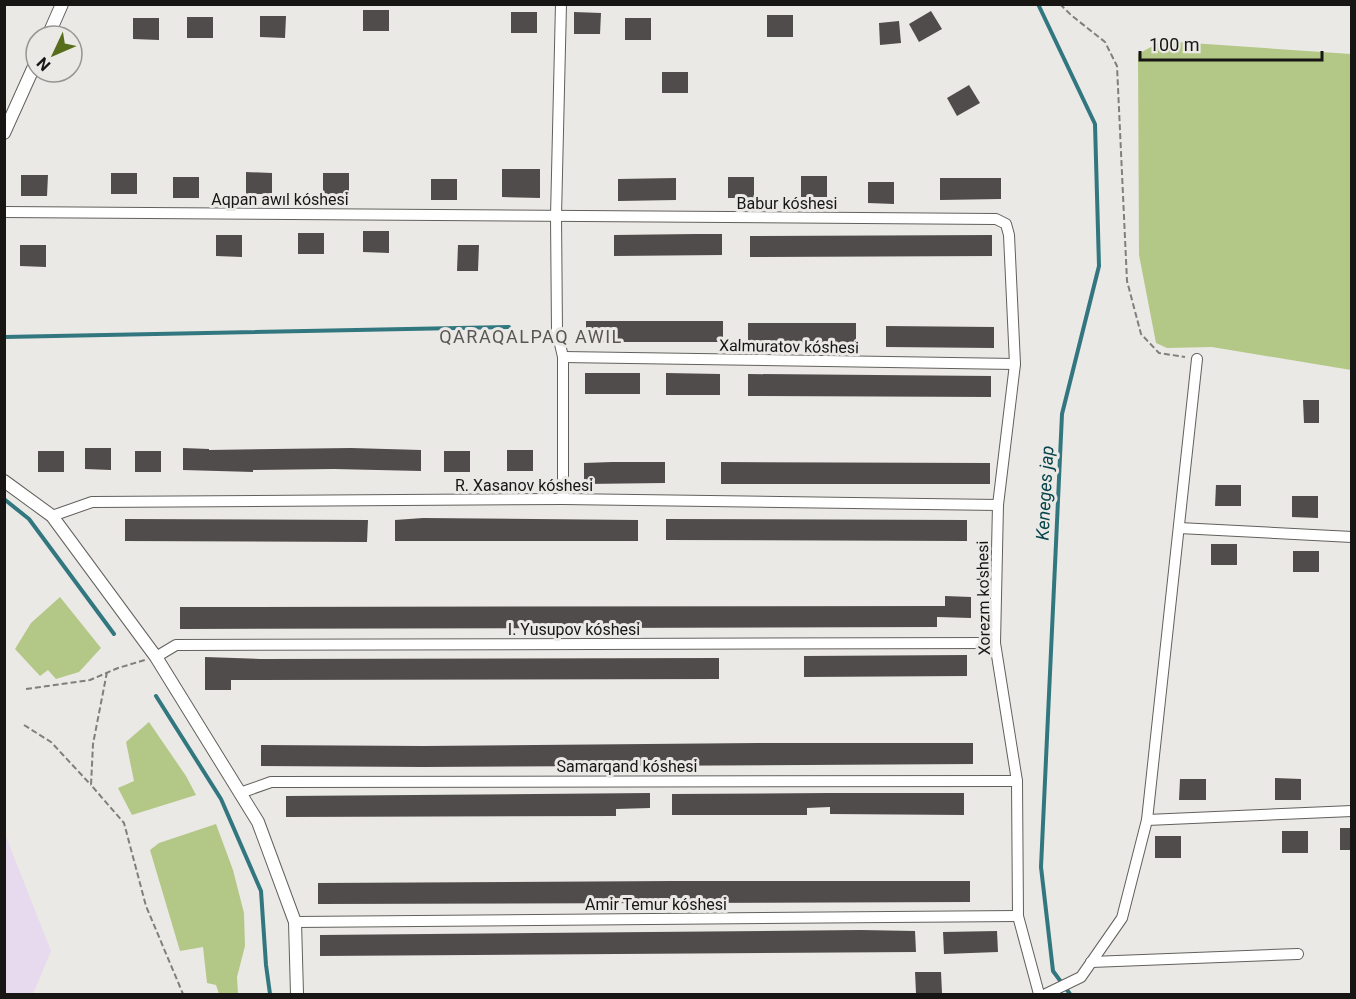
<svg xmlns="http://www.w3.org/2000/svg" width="1356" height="999" viewBox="0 0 1356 999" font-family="Roboto,sans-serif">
  <rect width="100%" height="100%" fill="#ebe9e5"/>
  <polygon fill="#e7daee" points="5,834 51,951 33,994 5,994"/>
  <g fill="#b3c887">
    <polygon points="1162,41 1351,54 1351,370 1212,347 1167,348 1156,343 1139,255 1138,54"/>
    <polygon points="60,597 101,648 79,672 56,679 48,670 40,676 15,649 31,623"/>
    <polygon points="149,722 186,776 196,795 132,815 118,788 134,781 126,742"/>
    <polygon points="216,824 233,870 244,913 245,946 237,977 238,994 219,994 216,985 207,983 203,947 180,951 150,850 159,843"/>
  </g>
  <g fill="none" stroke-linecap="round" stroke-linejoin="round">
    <g stroke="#327780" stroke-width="4">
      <polyline points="1038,4 1095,124 1099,266 1062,414 1041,867 1053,971 1070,994"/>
      <polyline points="4,337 509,327"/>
      <polyline points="4,499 29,519 114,634"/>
      <polyline points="156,696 221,799 261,891 266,965 270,994"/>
    </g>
  </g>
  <g fill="#504c4b">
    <rect x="363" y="10" width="26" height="21"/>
    <polygon points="931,11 942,29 919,42 909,24"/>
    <rect x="511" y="12" width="26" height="21"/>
    <polygon points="574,12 601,13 600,34 574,34"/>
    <rect x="767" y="15" width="26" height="22"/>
    <polygon points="260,16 286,16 285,38 260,37"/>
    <rect x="187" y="17" width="26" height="21"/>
    <polygon points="133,18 159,18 159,40 133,39"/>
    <rect x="625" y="18" width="26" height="22"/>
    <polygon points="899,21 901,43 880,45 879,23"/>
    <rect x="662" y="72" width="26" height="21"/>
    <polygon points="969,85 980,103 957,116 947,98"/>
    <polygon points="502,169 540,169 540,198 502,197"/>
    <polygon points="246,172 272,173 272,194 246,194"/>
    <rect x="111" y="173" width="26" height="21"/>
    <polygon points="323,173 349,173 349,195 323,194"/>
    <polygon points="21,175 48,175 47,196 21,196"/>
    <rect x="801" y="176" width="26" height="21"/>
    <rect x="173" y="177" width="26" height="21"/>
    <rect x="728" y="177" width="26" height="21"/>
    <polygon points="676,178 676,200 618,201 618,179"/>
    <polygon points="940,178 1001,178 1001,199 940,200"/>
    <rect x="431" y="179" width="26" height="21"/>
    <polygon points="868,182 894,182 894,204 868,203"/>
    <polygon points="363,231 389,231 389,253 363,252"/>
    <rect x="298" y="233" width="26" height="21"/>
    <polygon points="696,234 722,234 722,255 614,256 614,235"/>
    <polygon points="216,235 242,235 242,257 216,256"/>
    <polygon points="992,235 992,256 750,257 750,236"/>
    <polygon points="20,245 46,245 46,267 20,266"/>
    <polygon points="458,245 479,245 478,271 457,271"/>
    <rect x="586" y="321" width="137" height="21"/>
    <polygon points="748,323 856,323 856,345 748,344"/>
    <polygon points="886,326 994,327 994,348 886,347"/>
    <rect x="585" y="373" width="55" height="21"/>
    <polygon points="666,373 720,374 720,395 666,395"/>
    <polygon points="748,374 991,376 991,397 748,396"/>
    <polygon points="1303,400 1319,400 1319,423 1304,423"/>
    <polygon points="85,448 111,448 111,470 85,469"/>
    <polygon points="183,448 209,449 209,450 351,448 421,450 421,471 334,469 253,470 253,472 183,470"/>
    <rect x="507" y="450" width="26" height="21"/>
    <rect x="38" y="451" width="26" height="21"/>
    <rect x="135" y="451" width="26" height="21"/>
    <rect x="444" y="451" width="26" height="21"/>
    <polygon points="612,462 665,462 665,483 584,484 584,463"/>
    <polygon points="721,462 990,463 990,484 721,484"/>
    <polygon points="1216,485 1241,485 1241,506 1215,506"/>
    <polygon points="1292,496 1318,496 1318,518 1292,517"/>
    <polygon points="423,518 638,520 638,541 395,541 395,520"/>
    <polygon points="125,519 368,520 367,542 125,541"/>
    <polygon points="666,519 967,520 967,541 666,540"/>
    <rect x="1211" y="544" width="26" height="21"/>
    <rect x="1293" y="551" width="26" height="21"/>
    <polygon points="945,596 971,597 971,618 937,617 937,627 180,629 180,607 945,606"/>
    <polygon points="967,655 967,676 804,677 804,656"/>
    <polygon points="205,657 261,659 719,658 719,679 231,680 231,690 205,690"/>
    <polygon points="758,743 973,743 973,764 423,767 261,766 261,745 423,746"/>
    <polygon points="1275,778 1301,779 1301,800 1275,800"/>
    <polygon points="1180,779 1206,779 1206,800 1179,800"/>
    <polygon points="650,793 650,808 616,809 616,816 286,817 286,796"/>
    <polygon points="830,793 964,793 964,815 830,814 830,807 807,808 807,815 672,815 672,794"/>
    <rect x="1340" y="828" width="12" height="22"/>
    <rect x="1282" y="831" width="26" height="22"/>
    <rect x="1155" y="836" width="26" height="22"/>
    <polygon points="673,881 970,881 970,902 318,904 318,883"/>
    <polygon points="861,930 915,931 916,952 320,956 320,935"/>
    <polygon points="997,931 998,952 944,954 943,932"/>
    <polygon points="915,972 941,972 942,993 916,993"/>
  </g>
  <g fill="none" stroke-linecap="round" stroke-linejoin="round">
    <g stroke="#62605d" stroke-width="12">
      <g id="minor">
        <polyline points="561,4 556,216 557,331 563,357 563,499"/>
        <polyline points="4,212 996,219 1006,224 1009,235 1015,364 998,505 995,643 1017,781 1018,916 1039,994"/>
        <polyline points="563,357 1015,364"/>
        <polyline points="52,516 92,502 563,499 998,505"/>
        <polyline points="1179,528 1352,537"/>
        <polyline points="156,657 176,645 995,643"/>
        <polyline points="240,793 271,782 1017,781"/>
        <polyline points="1147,820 1352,811"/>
        <polyline points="295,922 1018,916"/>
        <polyline points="1091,962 1298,954"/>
        <polyline points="1046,994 1081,977 1122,918 1147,820 1197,359"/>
      </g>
    </g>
    <g stroke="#62605d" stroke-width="14">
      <g id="tertiary">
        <polyline points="48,36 62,4"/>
        <polyline points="4,133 36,62"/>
        <polyline points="4,481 52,516 156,657 258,822 295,922 297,994"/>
      </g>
    </g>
    <g stroke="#807f7c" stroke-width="2" stroke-dasharray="6 3" stroke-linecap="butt">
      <polyline points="1060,4 1071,15 1105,42 1117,66 1127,281 1141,334 1159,353 1185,357"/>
      <polyline points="107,672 93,744 91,785 124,823 146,906 183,994"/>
      <polyline points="26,689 90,680 118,668 145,660"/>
      <polyline points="24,725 51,742 91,785"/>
    </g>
    <use href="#minor" stroke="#fff" stroke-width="10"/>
    <use href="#tertiary" stroke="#fff" stroke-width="12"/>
  </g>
  <g text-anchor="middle" stroke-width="6" stroke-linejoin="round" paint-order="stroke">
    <g font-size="16" fill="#171615" stroke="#ebe9e5">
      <text x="280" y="205">Aqpan awıl kóshesi</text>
      <text x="787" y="209">Babur kóshesi</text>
      <text transform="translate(789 346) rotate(1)" y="6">Xalmuratov kóshesi</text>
      <text x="524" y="491">R. Xasanov kóshesi</text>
      <text transform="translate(983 598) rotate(-91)" y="6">Xorezm ko'shesi</text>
      <text x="574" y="635">I. Yusupov kóshesi</text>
      <text x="627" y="772">Samarqand kóshesi</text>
      <text x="656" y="910">Amir Temur kóshesi</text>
    </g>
    <g font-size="18" letter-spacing="1.5" fill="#595754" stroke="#ebe9e5">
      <text x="531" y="343">QARAQALPAQ AWIL</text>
    </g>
    <g font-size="18" font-style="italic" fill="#06444b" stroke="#ebe9e5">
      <text transform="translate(1045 493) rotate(-87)" y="6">Keneges jap</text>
    </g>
  </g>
  <rect width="1356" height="999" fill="none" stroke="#171615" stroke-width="12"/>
  <g transform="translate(54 54) rotate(226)"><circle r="28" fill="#ebe9e5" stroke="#969592" stroke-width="1.5"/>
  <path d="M0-4.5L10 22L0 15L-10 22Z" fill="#586d1b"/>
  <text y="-9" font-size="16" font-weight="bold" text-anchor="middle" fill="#171615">N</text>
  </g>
  <path d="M1140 51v9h182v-9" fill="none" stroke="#171615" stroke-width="3"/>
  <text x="1149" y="51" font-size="18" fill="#171615" stroke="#ebe9e5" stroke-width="4.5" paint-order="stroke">100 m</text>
</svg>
